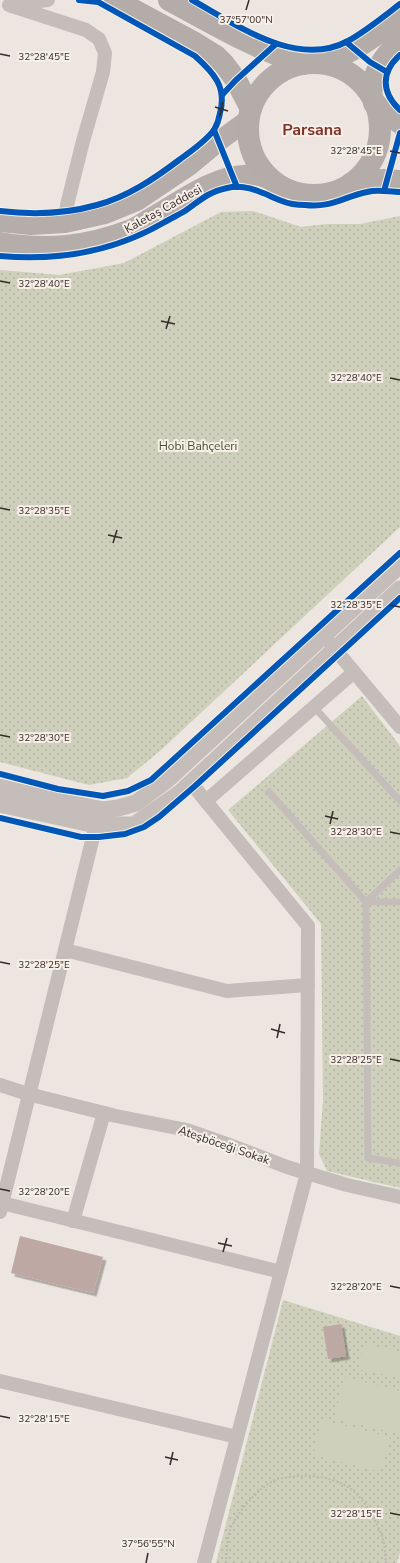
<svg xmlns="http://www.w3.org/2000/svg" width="400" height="1563" viewBox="0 0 400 1563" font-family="'Nunito Sans',sans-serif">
  <defs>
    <pattern id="green-dots" width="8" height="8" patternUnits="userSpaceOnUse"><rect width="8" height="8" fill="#cfd0bb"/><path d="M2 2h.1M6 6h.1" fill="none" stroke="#b2b3a1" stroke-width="1.8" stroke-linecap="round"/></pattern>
    <filter id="shadow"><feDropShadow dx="3.5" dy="3.5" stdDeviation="0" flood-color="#0004"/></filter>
  </defs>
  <rect width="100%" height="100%" fill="#ece5e0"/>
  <g fill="url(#green-dots)">
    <polygon points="253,211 301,227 327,224 360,224 400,216 400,527 160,751 127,778 89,785 0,762 0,270 59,275 124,263 221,212"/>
    <polygon points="362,696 400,746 400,1188 327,1171 319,1154 323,1100 321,924 228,810"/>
    <polygon points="283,1300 400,1336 400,1553 397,1563 216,1563"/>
  </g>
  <g fill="#cfd0bb">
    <polygon points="364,1343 400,1352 400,1378 358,1369"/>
    <polygon points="344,1377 400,1391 400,1434 334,1419"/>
    <polygon points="322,1420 390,1437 381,1472 313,1455"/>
  </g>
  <g fill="#bea8a3" filter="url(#shadow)">
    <polygon points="20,1236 103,1257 93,1293 11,1273"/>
    <polygon points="341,1324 346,1356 328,1359 323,1327"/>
  </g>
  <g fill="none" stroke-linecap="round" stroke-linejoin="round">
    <path stroke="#bdb6b2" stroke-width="2" stroke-dasharray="2 2" stroke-linecap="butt" d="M226,1563C227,1552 227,1537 231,1527C240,1509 258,1488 277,1479C280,1478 285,1478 289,1477C308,1474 330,1476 348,1487C363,1496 377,1522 383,1539C385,1546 385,1555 386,1563"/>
    <g stroke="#c4bdba" stroke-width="7">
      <polyline points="314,707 400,801"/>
      <polyline points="269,792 366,902 368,1158 400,1163"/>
      <polyline points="400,870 366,902 400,902"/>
    </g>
    <g stroke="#c4bdba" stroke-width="14">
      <polyline points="13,4 48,0"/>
      <polyline points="9,5 86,30 99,39 105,53 103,72 83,141 67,205 65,223"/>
      <polyline points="324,636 400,727"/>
      <polyline points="191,783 308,926 307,1173 204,1563"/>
      <polyline points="206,801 354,672"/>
      <polyline points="65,950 227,991 308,985"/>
      <polyline points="0,1085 28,1094 116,1116 187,1130 227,1144 287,1167 347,1185 400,1197"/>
      <polyline points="2,1203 281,1272"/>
      <path d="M0,1212C31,1083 65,954 96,825"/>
      <polyline points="73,1221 104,1113"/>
      <polyline points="0,1381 237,1437"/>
    </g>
    <g stroke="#c4bdba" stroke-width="17">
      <polyline points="0,787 48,799 104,810 118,808 136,803 167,780 400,565"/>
      <polyline points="0,804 96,825 134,825 180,793 400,589"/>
    </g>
    <g stroke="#b5adaa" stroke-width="20">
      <polyline points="0,222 31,225 65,223 105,214 137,201 189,166 219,141 249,119"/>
      <path d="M0,242C47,250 86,246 131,229C138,226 145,221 152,217C180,201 218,172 251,175C260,175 269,179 277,183"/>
    </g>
    <g stroke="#b3aca9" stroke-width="22">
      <polyline points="115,0 195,43 216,56 224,64 236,80 251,109"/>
      <path d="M169,0C212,23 255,49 303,64"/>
      <path d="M322,63C352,54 376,35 400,17"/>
      <circle cx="314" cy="129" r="66"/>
      <path d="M371,95C373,72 383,57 400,41"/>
      <polyline points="374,103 400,123"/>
      <polyline points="352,183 384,180 400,181"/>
    </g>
    <g stroke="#f8efe8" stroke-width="8">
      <g id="cycleway">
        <path d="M192,0C236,24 296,69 348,41C366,31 383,17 400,4"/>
        <polyline points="346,42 370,62 387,72"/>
        <path d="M400,55C381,72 381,92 400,110"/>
        <polyline points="222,95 236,80 276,44"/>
        <polyline points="214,130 237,187"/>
        <polyline points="384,191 400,133"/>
        <path d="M0,211C33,215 65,214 97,205C127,197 154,179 179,160C191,151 205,142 214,130C217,125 219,119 220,113C227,87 214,73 195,56L98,2L79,0"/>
        <path d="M0,256C58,261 113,252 163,223C170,219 178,215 185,211C201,200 206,193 227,188C247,183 264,194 282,201C289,204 297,205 305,205C332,208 343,197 367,192C378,189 389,192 400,192"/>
        <polyline points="0,774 58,789 103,796 128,791 151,780 400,553"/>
        <polyline points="0,818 81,837 99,837 125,834 144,827 159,817 195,786 400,598"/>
      </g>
    </g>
    <use href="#cycleway" stroke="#0057b8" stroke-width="6"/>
  </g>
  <path fill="none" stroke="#352b28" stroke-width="1.5" d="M246,10L249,0M0,54L10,56M215,107L228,111M220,116L223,102M390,151L400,153M0,281L10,283M161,321L175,324M166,329L170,316M390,378L400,380M0,508L10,510M108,535L122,538M113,543L117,530M390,605L400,607M0,735L10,737M325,816L338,819M330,824L333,811M390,832L400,834M0,962L10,964M271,1029L285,1033M277,1038L280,1024M390,1059L400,1061M0,1189L10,1191M218,1243L232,1246M223,1252L227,1238M390,1286L400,1288M0,1416L10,1418M165,1457L178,1460M170,1465L173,1452M390,1513L400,1515M146,1563L148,1553"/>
  <g text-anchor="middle" stroke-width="4" stroke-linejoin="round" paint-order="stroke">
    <g font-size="12" fill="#352b28" stroke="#f8efe8">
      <text transform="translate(163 209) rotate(-29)" y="4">Kaletaş Caddesi</text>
      <text transform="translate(224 1145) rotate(19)" y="4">Ateşböceği Sokak</text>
    </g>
    <g font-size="12" fill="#48512e" stroke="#f8efe8">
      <text x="198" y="450">Hobi Bahçeleri</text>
    </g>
    <g font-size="16" font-weight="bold" fill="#7e3227" stroke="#f8efe8">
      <text x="312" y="135">Parsana</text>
    </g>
  </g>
  <g font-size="10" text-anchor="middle" fill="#352b28" stroke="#f8efe8" stroke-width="4" stroke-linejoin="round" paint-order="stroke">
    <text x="246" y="23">37°57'00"N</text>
    <text x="44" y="60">32°28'45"E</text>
    <text x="356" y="154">32°28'45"E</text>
    <text x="44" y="287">32°28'40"E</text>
    <text x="356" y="381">32°28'40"E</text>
    <text x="44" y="514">32°28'35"E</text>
    <text x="356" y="608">32°28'35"E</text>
    <text x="44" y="741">32°28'30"E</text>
    <text x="356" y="835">32°28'30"E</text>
    <text x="44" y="968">32°28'25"E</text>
    <text x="356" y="1063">32°28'25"E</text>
    <text x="44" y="1195">32°28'20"E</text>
    <text x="356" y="1290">32°28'20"E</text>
    <text x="44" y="1422">32°28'15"E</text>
    <text x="356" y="1517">32°28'15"E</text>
    <text x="148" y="1547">37°56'55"N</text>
  </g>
</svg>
